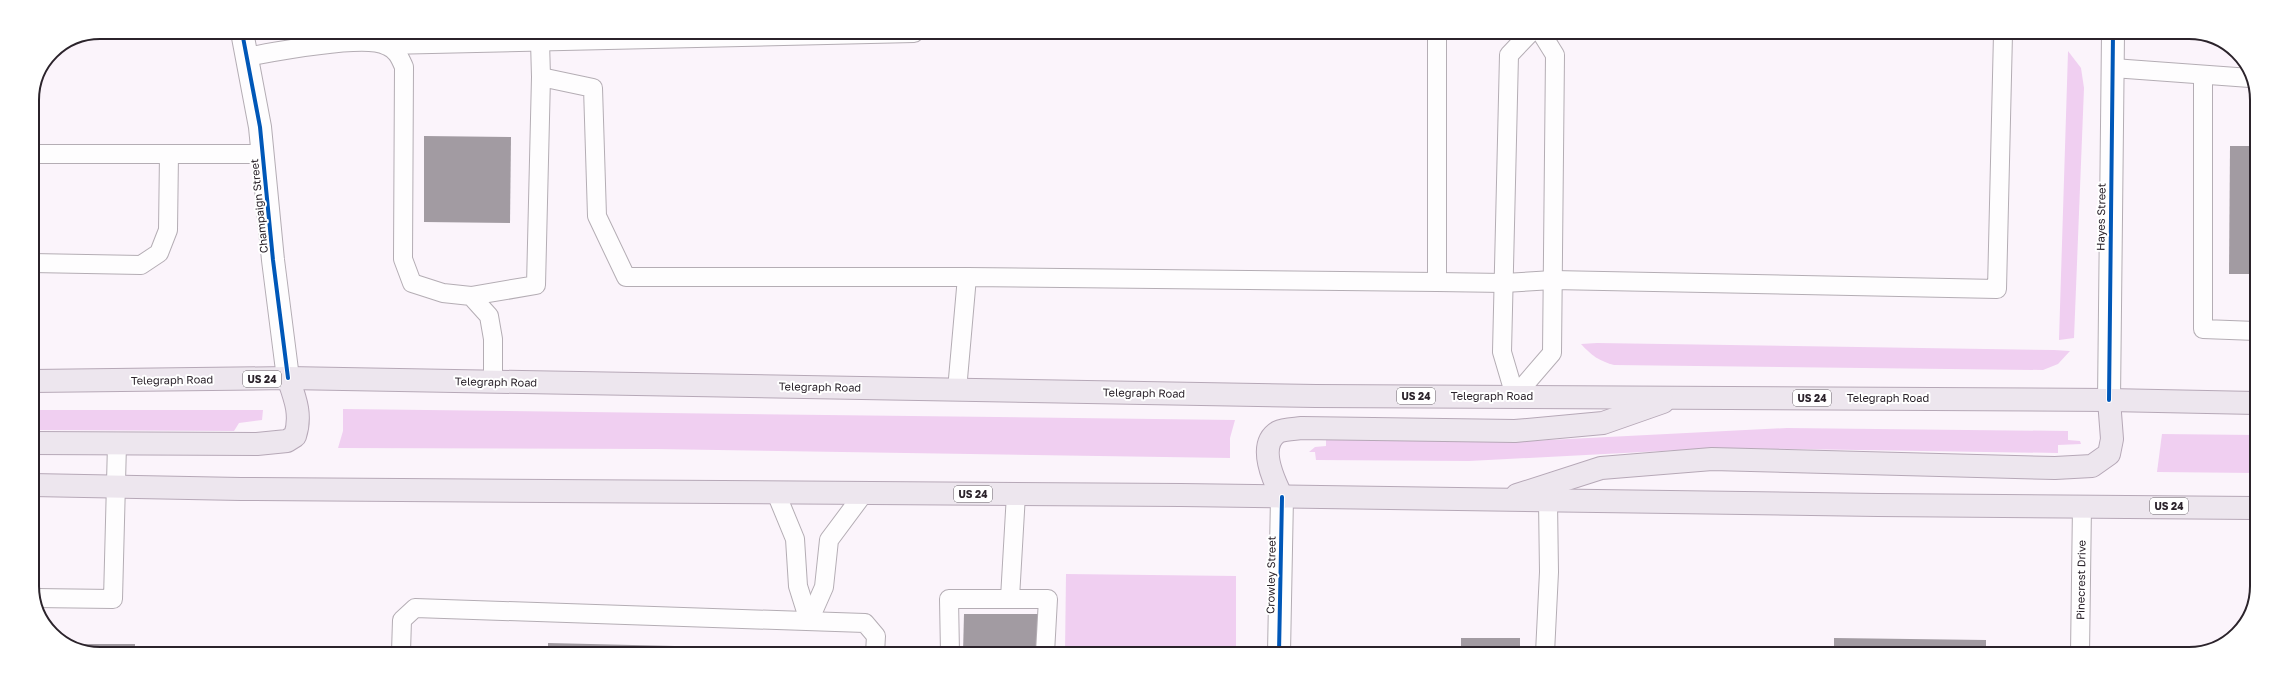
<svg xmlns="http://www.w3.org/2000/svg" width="2289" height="686" viewBox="0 0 2289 686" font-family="'Golos Text',sans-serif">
  <rect width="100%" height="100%" fill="#fbf4fb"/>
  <g fill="#f0cff1">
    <polygon points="2161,34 2207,34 2213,38 2160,36"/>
    <polygon points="2068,51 2081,68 2084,88 2074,338 2059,340"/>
    <path d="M1597,343L2054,350L2070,351L2058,364L2043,370L1614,365C1599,361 1591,355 1581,344Z"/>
    <polygon points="343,409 1235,420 1230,438 1230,458 656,449 338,448 343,431"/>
    <polygon points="32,410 263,410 262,420 239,423 234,431 32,430"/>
    <polygon points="1787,428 2068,431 2068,440 2080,441 2081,444 2058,445 2058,453 1719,448 1469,461 1316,460 1315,452 1309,452 1315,447 1326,446 1326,439 1511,442"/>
    <polygon points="2162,434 2255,435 2255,473 2157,472"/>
    <polygon points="1066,574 1236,576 1236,653 1065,653"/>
  </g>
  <g fill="#a29ba2">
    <polygon points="424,136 511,137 510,223 424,222"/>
    <polygon points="2230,146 2257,146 2256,274 2229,274"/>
    <polygon points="964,614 1041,614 1041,653 963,653"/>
    <rect x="1461" y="638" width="59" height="15"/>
    <polygon points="1834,638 1986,640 1986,654 1834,654"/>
    <polygon points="548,643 675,646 675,652 548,652"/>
    <polygon points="69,644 135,644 135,652 82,652"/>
    <rect x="1328" y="646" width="91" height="7"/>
    <polygon points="1662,646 1733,647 1733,654 1662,653"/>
  </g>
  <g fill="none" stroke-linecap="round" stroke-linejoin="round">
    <g stroke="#b4adb4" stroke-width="20">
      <g id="service">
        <polyline points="1529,34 1509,55 1502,352 1515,396 1552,353 1555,55 1542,34"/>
        <polyline points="386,41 387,45 914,33"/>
        <polyline points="540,41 541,77"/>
        <path d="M246,57C274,52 365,34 387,46C397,50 400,58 404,67L403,259L412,283L443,293L471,296L489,316L493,339V382"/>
        <polyline points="2113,68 2250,78"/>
        <polyline points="2203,75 2203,329 2256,331"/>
        <polyline points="32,154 263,154"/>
        <polyline points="32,263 141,265 159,253 168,230 169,154"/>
        <polyline points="1437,282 1504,283 1553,280 1997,289 2003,34"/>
        <polyline points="471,296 536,285 541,77 593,88 597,216 626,277 967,277"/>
        <polyline points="957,390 967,277 1437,282 1437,33"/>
        <polyline points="776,493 795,539 798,586 809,621"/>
        <polyline points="35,598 113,599 117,444"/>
        <polyline points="1010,598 1016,494"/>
        <polyline points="809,621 824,587 829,540 864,493"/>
        <polyline points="401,652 402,620 415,608 865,623 876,636 875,653"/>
        <polyline points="950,653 949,599 1048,599 1045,653"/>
        <polyline points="1545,653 1549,572 1548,501"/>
        <polyline points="2080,654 2082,505"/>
      </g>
    </g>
    <g stroke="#b4adb4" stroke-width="24">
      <g id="minor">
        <polyline points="242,32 260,127 273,260 288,378"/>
        <polyline points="2109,400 2113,34"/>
        <polyline points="1279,653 1282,497"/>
      </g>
    </g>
    <g stroke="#b6a8b7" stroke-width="24">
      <g id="primary">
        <polyline points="32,381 288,378 1316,396 2109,400 2256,403"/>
        <path d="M32,443L257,444L287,441L295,436C302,415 295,398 288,378"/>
        <polyline points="32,485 241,489 1181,495 1878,505 2255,508"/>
        <polyline points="1517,495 1601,468 1712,459 2055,468 2092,466 2109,454 2112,439 2109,400"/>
        <path d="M1282,497C1274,481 1257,445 1278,432C1284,429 1295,429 1302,428L1515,431L1603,423L1663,402"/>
      </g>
    </g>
    <use href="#service" stroke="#fefdfe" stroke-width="18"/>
    <use href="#minor" stroke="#fefdfe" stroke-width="22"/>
    <use href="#primary" stroke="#ede6ee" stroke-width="22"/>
    <g stroke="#fff" stroke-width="6">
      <g id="cycleway">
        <polyline points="242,32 260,127 273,260 288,378"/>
        <polyline points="2109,400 2113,34"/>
        <polyline points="1279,653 1282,497"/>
      </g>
    </g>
    <use href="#cycleway" stroke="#0057b8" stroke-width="4"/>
  </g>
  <g text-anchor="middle" stroke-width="4" stroke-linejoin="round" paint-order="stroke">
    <g fill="#fff" stroke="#6b656b" stroke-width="1">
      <rect x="243" y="371" width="38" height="16" rx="3"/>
      <rect x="1397" y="388" width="38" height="16" rx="3"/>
      <rect x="1793" y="390" width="38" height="16" rx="3"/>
      <rect x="954" y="486" width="38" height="16" rx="3"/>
      <rect x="2150" y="498" width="38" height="16" rx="3"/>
    </g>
    <g font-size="10" font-weight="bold" fill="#2b232b">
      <text x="262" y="383">US 24</text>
      <text x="1416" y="400">US 24</text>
      <text x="1812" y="402">US 24</text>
      <text x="973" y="498">US 24</text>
      <text x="2169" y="510">US 24</text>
    </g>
    <g font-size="11" fill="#2b232b" stroke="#fff">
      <text transform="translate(259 206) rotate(-96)" y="4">Champaign Street</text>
      <text transform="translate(2101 217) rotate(-89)" y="4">Hayes Street</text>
      <text transform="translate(172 380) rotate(-1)" y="4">Telegraph Road</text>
      <text transform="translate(496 382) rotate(1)" y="4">Telegraph Road</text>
      <text transform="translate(820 387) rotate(1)" y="4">Telegraph Road</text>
      <text transform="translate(1144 393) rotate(1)" y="4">Telegraph Road</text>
      <text x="1492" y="400">Telegraph Road</text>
      <text x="1888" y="402">Telegraph Road</text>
      <text transform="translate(1271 575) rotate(-89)" y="4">Crowley Street</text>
      <text transform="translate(2081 580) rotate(-89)" y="4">Pinecrest Drive</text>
    </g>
  </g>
  <path d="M0 0H2289V686H0ZM100 39H2189A61 61 0 0 1 2250 100V586A61 61 0 0 1 2189 647H100A61 61 0 0 1 39 586V100A61 61 0 0 1 100 39Z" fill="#fff" fill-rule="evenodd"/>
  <path fill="none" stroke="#2b232b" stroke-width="2" d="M100 39H2189A61 61 0 0 1 2250 100V586A61 61 0 0 1 2189 647H100A61 61 0 0 1 39 586V100A61 61 0 0 1 100 39Z"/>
</svg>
